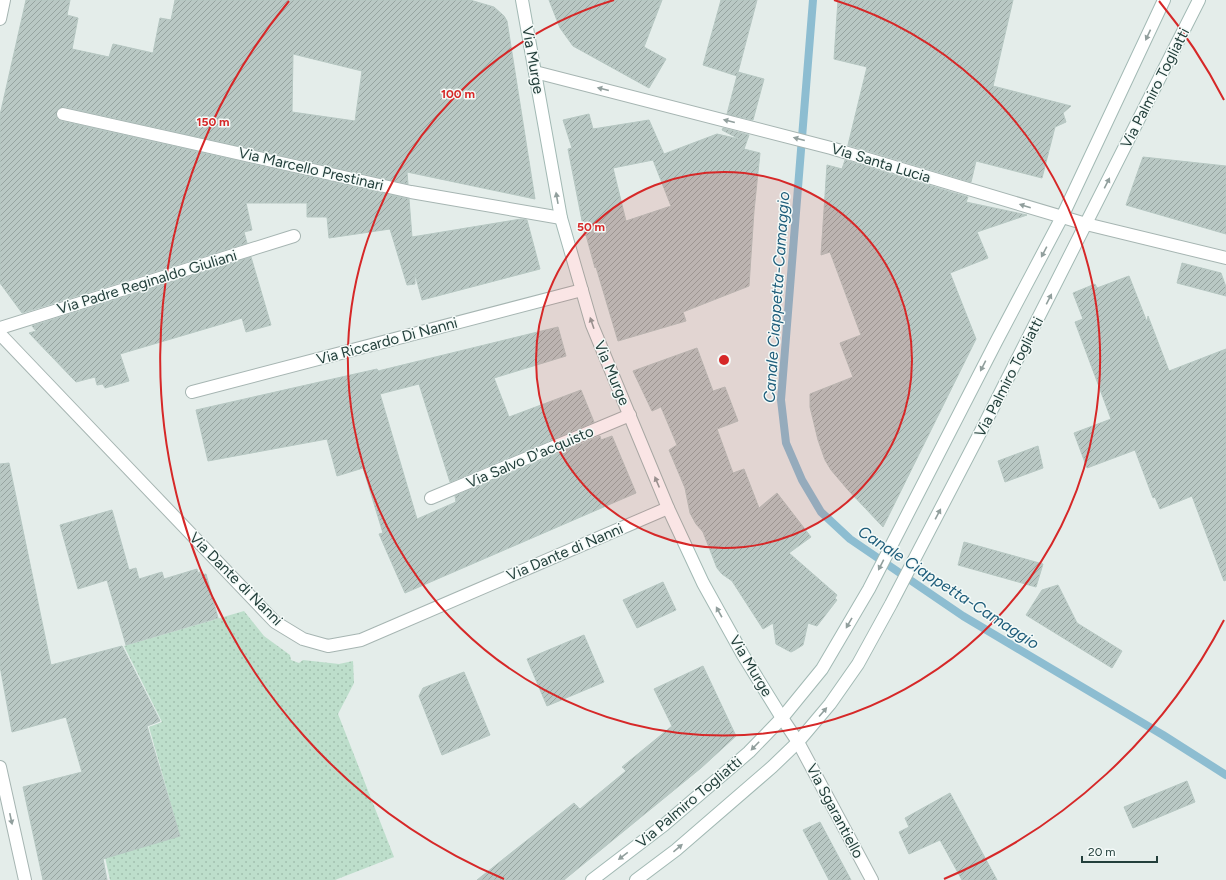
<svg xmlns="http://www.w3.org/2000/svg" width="1226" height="880" viewBox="0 0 1226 880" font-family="Figtree,sans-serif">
  <defs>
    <pattern id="park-dots" width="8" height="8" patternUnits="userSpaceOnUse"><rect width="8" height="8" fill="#bddecb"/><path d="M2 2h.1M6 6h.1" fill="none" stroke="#a2c0af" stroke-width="1.8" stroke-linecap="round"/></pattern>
    <pattern id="building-hatch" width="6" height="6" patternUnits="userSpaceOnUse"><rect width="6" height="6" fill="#b9c8c4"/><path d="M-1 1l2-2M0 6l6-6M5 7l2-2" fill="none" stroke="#96a4a0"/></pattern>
  </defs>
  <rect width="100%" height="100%" fill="#e4edea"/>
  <polygon fill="url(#park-dots)" points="244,611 264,636 290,655 291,660 299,663 303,660 339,664 353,661 354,683 338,714 394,857 335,880 110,880 105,857 180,836 149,727 162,722 124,646"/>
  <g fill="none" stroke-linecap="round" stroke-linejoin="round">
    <polyline stroke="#8dbdd1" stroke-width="8" points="813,0 781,400 786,443 802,480 821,512 850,539 963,616 1163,735 1226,775"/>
  </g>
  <g fill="url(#building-hatch)" stroke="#b6c7c2" fill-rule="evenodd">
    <path d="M26,0H70L67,15L78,18L72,49L109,57L113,44L153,53L160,18L171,20L175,0H470L494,7L504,16L507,21L535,199L407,172L408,184L65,107L58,109L56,116L58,119L61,121L409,199L412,237L521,219L527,220L540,269L422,300L415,274V284L407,285L390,229L329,238L327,217H307V203H246L252,230L244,232L247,243L22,313L0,283V115ZM293,54L362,71L355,121L292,112Z"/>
    <polygon points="549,0 662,0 644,47 666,59 649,88 573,46 560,28"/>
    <polygon points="721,0 757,0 737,76 703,65"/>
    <polygon points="838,0 1013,0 993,86 1071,106 1063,113 1066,122 1055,127 1042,178 976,161 971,182 848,145 867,67 834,59"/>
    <polygon points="738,72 764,79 753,120 727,114"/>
    <path d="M589,114L593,129L649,120L664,154L717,134L739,139L722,130L723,128L749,135L744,149L760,153L754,211L749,286L683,312L686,321L618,341L596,267L595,268L586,235L585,236L568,149L572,148L563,120ZM653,160L671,206L626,221L613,168Z"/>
    <polygon points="1143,157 1226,166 1226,234 1126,205"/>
    <polygon points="845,160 968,197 966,202 1027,215 977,232 988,258 950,273 976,339 883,527 848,490 831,470 825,460 818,440 810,407 810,394 853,377 840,343 861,335 830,252 821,255 827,165 842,169"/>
    <polygon points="251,257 271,325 246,332 242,318 120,354 129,381 105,388 103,384 97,385 95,377 76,382 29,333 36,331 32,326"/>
    <polygon points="1182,263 1221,273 1226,287 1226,296 1177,283"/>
    <polygon points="1129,276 1147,322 1148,316 1169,371 1226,349 1226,580 1224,581 1192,496 1160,509 1155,497 1153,498 1135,450 1087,468 1074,433 1111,419 1075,322 1083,319 1073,293 1095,284 1097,288"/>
    <polygon points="558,327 566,356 494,378 509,417 581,390 594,422 450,482 419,384 380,394 417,519 456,502 455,496 600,436 601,440 612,436 636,493 405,593 379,534 383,533 363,468 337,476 327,439 208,461 196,410 377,369 378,371"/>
    <polygon points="697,348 713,391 725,387 738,421 717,429 733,473 744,469 759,508 777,493 811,537 789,553 837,595 835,598 837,600 817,626 808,623 803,645 795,650 791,652 787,650 776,644 773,623 763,629 732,581 722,574 717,568 703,532 696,524 690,513 685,488 669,450 677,445 661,407 652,411 633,371"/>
    <polygon points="1038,446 1043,468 1005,482 998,461"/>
    <polygon points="9,463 51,665 122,646 160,721 147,726 180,836 103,859 107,880 43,880 23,787 82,772 66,717 12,732 0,666 0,464"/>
    <polygon points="112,510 129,570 136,568 139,579 162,572 164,579 197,569 198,573 200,572 201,575 206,574 218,618 126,645 107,580 78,589 60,525"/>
    <polygon points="964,542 1043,564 1036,587 958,565"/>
    <polygon points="663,582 676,610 637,628 623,600"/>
    <polygon points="1058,585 1077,623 1122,651 1112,668 1026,615 1042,590"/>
    <polygon points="584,635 604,682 547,706 527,659"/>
    <polygon points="703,666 736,736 701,768 564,880 477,880 574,803 580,809 626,771 622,767 672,726 654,689"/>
    <polygon points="464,672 490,735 442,755 419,696 423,688"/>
    <polygon points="1187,781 1195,802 1133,828 1124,807"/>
    <polygon points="950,793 997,880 962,880 940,840 909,854 899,832 909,827 905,818"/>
    <polygon points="820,822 851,880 829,880 803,830"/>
  </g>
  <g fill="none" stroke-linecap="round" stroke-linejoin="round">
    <g stroke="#a6b5b2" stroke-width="14">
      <g id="street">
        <polyline points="0,19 4,0"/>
        <polyline points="535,72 831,148 1086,224 1226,258"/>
        <polyline points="63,114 411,192 561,218"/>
        <polyline points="0,328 294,236"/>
        <polyline points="0,334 275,622 303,639 328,646 361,640 668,508"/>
        <polyline points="192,392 582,290"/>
        <polyline points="431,498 630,415"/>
        <polyline points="782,718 798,742 872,880"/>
        <polyline points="0,767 25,880"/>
      </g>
    </g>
    <g stroke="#a2b9b4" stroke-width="14">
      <g id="secondary">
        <polyline points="522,0 561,218 592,325 668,508 703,583 743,655 782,718"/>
        <polyline points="592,880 664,825 749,752 782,718 822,669 869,589 996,342 1062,217 1164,0"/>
        <polyline points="636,880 676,850 772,767 798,742 830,704 858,664 891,604 980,433 1199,0"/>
      </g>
    </g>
    <use href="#street" stroke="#fff" stroke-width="12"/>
    <use href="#secondary" stroke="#fff" stroke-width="12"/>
  </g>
  <defs><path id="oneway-solid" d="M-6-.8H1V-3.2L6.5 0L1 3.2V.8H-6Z"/></defs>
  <g fill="#919f9d">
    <use href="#oneway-solid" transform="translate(1148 35) rotate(115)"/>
    <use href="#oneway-solid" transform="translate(603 89) rotate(-166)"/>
    <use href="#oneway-solid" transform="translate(729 121) rotate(-166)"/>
    <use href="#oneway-solid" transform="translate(799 139) rotate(-165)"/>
    <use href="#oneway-solid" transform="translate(1107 183) rotate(-63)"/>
    <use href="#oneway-solid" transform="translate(557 198) rotate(-100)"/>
    <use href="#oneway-solid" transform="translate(1025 206) rotate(-163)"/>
    <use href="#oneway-solid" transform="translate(1044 252) rotate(118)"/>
    <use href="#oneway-solid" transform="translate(1049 299) rotate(-63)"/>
    <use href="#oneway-solid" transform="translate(592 323) rotate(-109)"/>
    <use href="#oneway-solid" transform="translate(983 366) rotate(117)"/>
    <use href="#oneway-solid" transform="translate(657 482) rotate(-113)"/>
    <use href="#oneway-solid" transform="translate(938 514) rotate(-62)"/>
    <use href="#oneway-solid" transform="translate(881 565) rotate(117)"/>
    <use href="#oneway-solid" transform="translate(719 612) rotate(-119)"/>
    <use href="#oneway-solid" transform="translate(849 623) rotate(120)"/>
    <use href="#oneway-solid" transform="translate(823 712) rotate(-49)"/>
    <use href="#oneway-solid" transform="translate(755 746) rotate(134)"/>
    <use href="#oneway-solid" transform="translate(11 819) rotate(78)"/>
    <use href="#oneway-solid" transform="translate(678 848) rotate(-40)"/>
    <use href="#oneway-solid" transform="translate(623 856) rotate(143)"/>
  </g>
  <circle cx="724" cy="360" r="188" fill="#d62828" fill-opacity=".12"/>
  <g fill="none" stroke="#d62828" stroke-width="2">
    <circle cx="724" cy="360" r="188"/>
    <path d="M834 0A376 376 0 1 1 614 0"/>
    <path d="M1224 620A564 564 0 0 1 944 879M504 879A564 564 0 0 1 289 1M1159 1A564 564 0 0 1 1224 100"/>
  </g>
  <g text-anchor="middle" stroke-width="3" stroke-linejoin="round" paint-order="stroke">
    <g font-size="15" fill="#233f3b" stroke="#f4faf8">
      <text transform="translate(533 60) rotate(80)" y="5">Via Murge</text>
      <text transform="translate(1155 88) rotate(-63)" y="5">Via Palmiro Togliatti</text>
      <text transform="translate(881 163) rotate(17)" y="5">Via Santa Lucia</text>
      <text transform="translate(311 169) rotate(13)" y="5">Via Marcello Prestinari</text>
      <text transform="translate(147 282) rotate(-17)" y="5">Via Padre Reginaldo Giuliani</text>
      <text transform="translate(387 341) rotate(-15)" y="5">Via Riccardo Di Nanni</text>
      <text transform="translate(612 373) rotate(67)" y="5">Via Murge</text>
      <text transform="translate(1009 377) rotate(-63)" y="5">Via Palmiro Togliatti</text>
      <text transform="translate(530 457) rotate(-23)" y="5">Via Salvo D'acquisto</text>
      <text transform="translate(565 552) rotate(-23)" y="5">Via Dante di Nanni</text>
      <text transform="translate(236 579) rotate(45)" y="5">Via Dante di Nanni</text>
      <text transform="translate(751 666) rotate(59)" y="5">Via Murge</text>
      <text transform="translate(689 802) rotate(-40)" y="5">Via Palmiro Togliatti</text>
      <text transform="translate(835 811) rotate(62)" y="5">Via Sgarantiello</text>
    </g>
    <g font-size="16" font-style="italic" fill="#1e5d7a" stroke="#f4faf8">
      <text transform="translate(776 297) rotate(-86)" y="6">Canale Ciappetta-Camaggio</text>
      <text transform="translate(949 587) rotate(33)" y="6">Canale Ciappetta-Camaggio</text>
    </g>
  </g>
  <circle cx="724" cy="360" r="6" fill="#d62828" stroke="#f4faf8" stroke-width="2"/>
  <g font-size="12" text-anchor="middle" font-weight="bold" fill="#d62828" stroke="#f4faf8" stroke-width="3" stroke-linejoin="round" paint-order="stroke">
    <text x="458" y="98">100 m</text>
    <text x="213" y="126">150 m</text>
    <text x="591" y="231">50 m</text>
  </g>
  <path d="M1082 856v6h75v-6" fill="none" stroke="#233f3b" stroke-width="2"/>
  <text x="1088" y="856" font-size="12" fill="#233f3b" stroke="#f4faf8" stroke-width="3" paint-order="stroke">20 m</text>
</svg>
